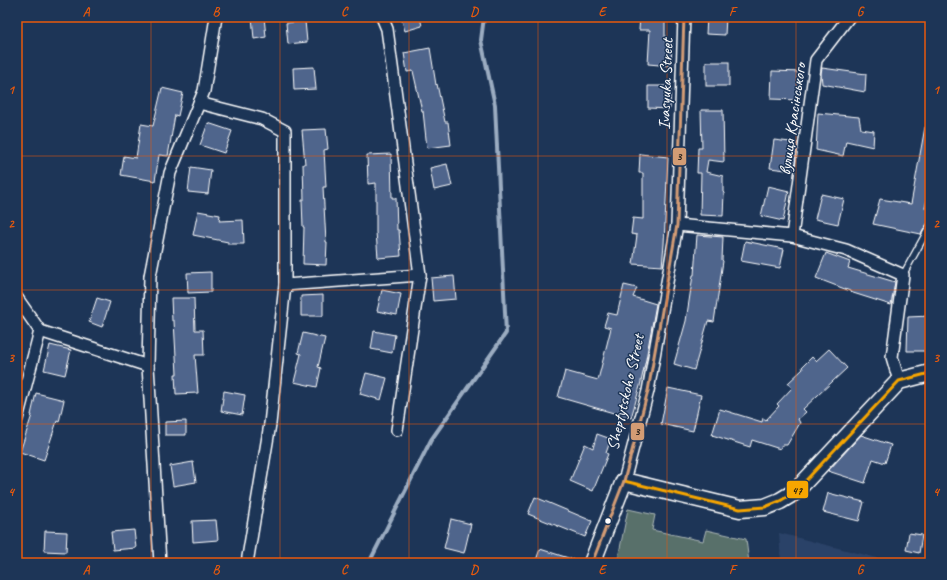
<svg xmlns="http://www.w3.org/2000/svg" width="947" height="580" viewBox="0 0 947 580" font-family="Caveat,sans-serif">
  <rect width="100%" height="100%" fill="#1d3557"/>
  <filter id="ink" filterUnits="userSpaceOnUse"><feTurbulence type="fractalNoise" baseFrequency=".025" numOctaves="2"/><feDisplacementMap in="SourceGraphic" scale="8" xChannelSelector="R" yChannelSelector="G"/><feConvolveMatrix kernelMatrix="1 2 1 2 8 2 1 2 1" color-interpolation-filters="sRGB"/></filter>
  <g filter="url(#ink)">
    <polygon fill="#2c4367" points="779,533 897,563 781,563"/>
    <polygon fill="#586f6b" stroke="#acb7b5" points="628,509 655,515 652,530 703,541 706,530 746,539 749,563 617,563"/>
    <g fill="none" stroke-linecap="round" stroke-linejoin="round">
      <polyline stroke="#9bacc1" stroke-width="4" points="369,563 431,440 506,333 495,105 481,40 484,17"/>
    </g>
    <g fill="#50658c" stroke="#fff">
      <polygon points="252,17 264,17 266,37 254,39"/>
      <polygon points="401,17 420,17 422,26 405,31"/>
      <polygon points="640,17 665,17 665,42 672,43 671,66 648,64 650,30 639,30"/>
      <polygon points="707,17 726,17 725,35 706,34"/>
      <polygon points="305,21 307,42 288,44 286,23"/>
      <polygon points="430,48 436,85 437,84 445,122 448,122 451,145 427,148 423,111 422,111 413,71 407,72 404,53"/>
      <rect x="706" y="62" width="23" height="24"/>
      <polygon points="314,67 316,89 294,90 293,68"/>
      <polygon points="822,68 866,74 865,92 822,84 821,73"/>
      <polygon points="772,71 801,72 799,100 771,99"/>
      <polygon points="648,86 671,86 670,109 648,108"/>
      <polygon points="162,88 183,93 178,116 175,115 168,156 159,155 155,181 121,175 124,156 136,158 141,124 153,126"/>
      <polygon points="701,110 723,110 724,162 708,160 706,172 723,176 723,192 724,193 723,216 700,215 701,173 697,173 698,148 702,148"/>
      <polygon points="818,113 859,117 861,129 874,131 873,147 846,141 843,156 816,150"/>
      <polygon points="208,123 232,131 224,153 200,145"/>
      <polygon points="925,127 930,128 930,186 925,208 930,208 930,222 927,224 921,234 873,224 880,199 911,204"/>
      <polygon points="326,129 328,149 324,150 326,187 323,187 326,242 327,242 326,265 303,264 304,227 303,227 302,200 304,200 303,164 305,164 302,130"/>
      <polygon points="774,140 798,143 794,171 770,168"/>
      <polygon points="391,154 392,198 396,198 397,230 399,230 401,256 378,258 376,232 376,183 368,184 367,155"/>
      <polygon points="640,154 668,157 664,244 662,266 633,264 637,235 631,234 633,218 643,219 643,173 639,173"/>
      <polygon points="447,164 452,186 434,190 430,168"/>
      <polygon points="191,167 211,170 208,194 188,192"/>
      <polygon points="768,186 789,191 783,221 761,216"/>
      <polygon points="821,194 844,199 838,224 815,219"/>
      <polygon points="198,211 220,215 219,221 243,220 244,244 228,244 228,242 193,235"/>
      <polygon points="697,235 723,237 722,260 723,261 714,322 708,321 694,370 674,364 686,321 693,275 694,275"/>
      <polygon points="745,241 784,249 780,268 741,261"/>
      <polygon points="826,253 850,262 848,268 895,282 891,305 850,292 850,291 816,278"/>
      <polygon points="211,272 211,292 188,293 187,273"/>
      <polygon points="454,276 456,299 433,301 431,278"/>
      <polygon points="624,285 637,288 633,297 656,304 646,359 640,386 631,418 558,397 565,371 598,380 611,328 604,326 608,313 617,315"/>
      <polygon points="382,290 401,294 397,315 377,311"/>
      <polygon points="323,295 323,316 301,316 301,296"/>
      <polygon points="97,298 110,302 102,327 89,322"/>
      <polygon points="171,298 194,298 195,330 203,330 204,355 195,355 198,393 176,394 175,374 177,374 174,321 172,321"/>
      <polygon points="930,316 930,351 907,351 908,317"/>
      <polygon points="374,331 395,335 392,353 371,349"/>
      <polygon points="303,333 325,338 318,367 321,368 317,387 294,382 301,354 298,353"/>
      <polygon points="50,345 71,350 65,375 44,370"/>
      <polygon points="829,349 847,368 803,409 806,412 798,419 800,423 787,445 782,445 780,449 752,440 750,447 712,435 720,409 762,422 763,418 766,420 779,406 777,404 792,388 788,383 803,369 802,367 812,357 816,361"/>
      <polygon points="366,373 387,378 381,400 360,394"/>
      <polygon points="668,388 701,395 693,431 661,424"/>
      <polygon points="224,391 245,395 242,415 221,411"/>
      <polygon points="36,393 64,400 59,422 57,421 44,460 20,452 32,415 31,415"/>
      <polygon points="186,421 186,435 165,435 165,422"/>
      <polygon points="597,434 611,439 606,453 608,454 593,491 570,481 585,444 593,448"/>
      <polygon points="861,435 891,445 885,463 873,459 865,483 828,471"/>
      <polygon points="193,462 196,482 173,486 170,466"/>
      <polygon points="828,493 864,502 859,521 823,512"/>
      <polygon points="535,497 592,521 585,537 528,514"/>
      <polygon points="451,519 471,524 464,553 444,548"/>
      <polygon points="216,520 218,540 193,542 192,521"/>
      <polygon points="134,530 136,548 113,550 111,532"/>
      <polygon points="45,531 67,532 66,552 44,551"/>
      <polygon points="909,533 922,535 919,553 906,550"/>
      <polygon points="540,549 578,561 578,563 535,563"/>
    </g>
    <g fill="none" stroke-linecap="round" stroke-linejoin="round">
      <g stroke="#fff" stroke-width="8">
        <polyline id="lane" points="903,275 930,226"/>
      </g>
      <g stroke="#fff" stroke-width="14">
        <g id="street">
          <polyline points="382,17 387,29 420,275 397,430"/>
          <polyline points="199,103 262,119 285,131 285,285 270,424 247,563"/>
          <polyline points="677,225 792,236 846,250 903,275 892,357 899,381"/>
          <polyline points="792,236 816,60 849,17"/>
          <polyline points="285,285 420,275"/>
          <polyline points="17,298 40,331"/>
          <polyline points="40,331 148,366"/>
          <polyline points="17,419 40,331"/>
          <polyline points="624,481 648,391 677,225 684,17"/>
          <polyline points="160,563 148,366 150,276 170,173 204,91 216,17"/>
        </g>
      </g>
      <g stroke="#fff" stroke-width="19">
        <polyline id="secondary" points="592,563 624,481 740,509 765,507 780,501 795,492 899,381 930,373"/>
      </g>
      <use href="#lane" stroke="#1d3557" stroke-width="5.5"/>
      <use href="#street" stroke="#1d3557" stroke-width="11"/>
      <use href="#secondary" stroke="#1d3557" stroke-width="16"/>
      <g stroke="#1d3557" stroke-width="6">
        <polyline id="bus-1" points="624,481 740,509 765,507 780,501 795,492 899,381 930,373"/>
      </g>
      <g stroke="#1d3557" stroke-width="6">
        <polyline id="bus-2" points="592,563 624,481 648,391 677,225 684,17"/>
      </g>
      <use href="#bus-1" stroke="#f7a600" stroke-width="3"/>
      <use href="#bus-2" stroke="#d39c74" stroke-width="3"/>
    </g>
  </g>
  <path fill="none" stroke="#e8590c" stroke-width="1" stroke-opacity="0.55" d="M151,17V563M280,17V563M409,17V563M538,17V563M667,17V563M796,17V563M17,156H930M17,290H930M17,424H930"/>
  <circle fill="#fff" stroke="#1d3557" stroke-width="1.5" cx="608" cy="521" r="3.5"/>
  <g text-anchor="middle" stroke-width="3" stroke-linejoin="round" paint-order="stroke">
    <g font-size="17" fill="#fff" stroke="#1d3557">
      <text transform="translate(665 84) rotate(-88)" y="6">Ivasyuka Street</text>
      <text transform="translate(792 119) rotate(-82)" y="6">вулиця Красінського</text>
      <text transform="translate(625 392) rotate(-77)" y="6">Sheptytskoho Street</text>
    </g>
  </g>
  <g stroke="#1d3557" stroke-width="1.5">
    <rect x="672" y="147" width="15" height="19" rx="4" fill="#d39c74"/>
    <rect x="630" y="422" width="15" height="19" rx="4" fill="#d39c74"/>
    <rect x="786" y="480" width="23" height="19" rx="4" fill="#f7a600"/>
  </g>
  <g font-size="11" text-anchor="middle" font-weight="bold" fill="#111">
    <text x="679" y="160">3</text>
    <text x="637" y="435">3</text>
    <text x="797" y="494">47</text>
  </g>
  <rect width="947" height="580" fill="none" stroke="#1d3557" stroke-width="44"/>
  <rect x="22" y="22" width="903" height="536" fill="none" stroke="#e8590c" stroke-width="1.5"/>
  <g font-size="13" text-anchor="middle" font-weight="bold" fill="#e8590c">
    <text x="86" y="16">A</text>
    <text x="216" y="16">B</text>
    <text x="344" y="16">C</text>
    <text x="474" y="16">D</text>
    <text x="602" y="16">E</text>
    <text x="732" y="16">F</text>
    <text x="860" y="16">G</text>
    <text x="11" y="94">1</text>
    <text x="936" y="94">1</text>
    <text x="11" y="228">2</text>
    <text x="936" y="228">2</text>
    <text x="11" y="362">3</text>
    <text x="936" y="362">3</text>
    <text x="11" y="496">4</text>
    <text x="936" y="496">4</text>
    <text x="86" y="574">A</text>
    <text x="216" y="574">B</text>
    <text x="344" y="574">C</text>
    <text x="474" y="574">D</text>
    <text x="602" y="574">E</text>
    <text x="732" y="574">F</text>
    <text x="860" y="574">G</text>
  </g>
</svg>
